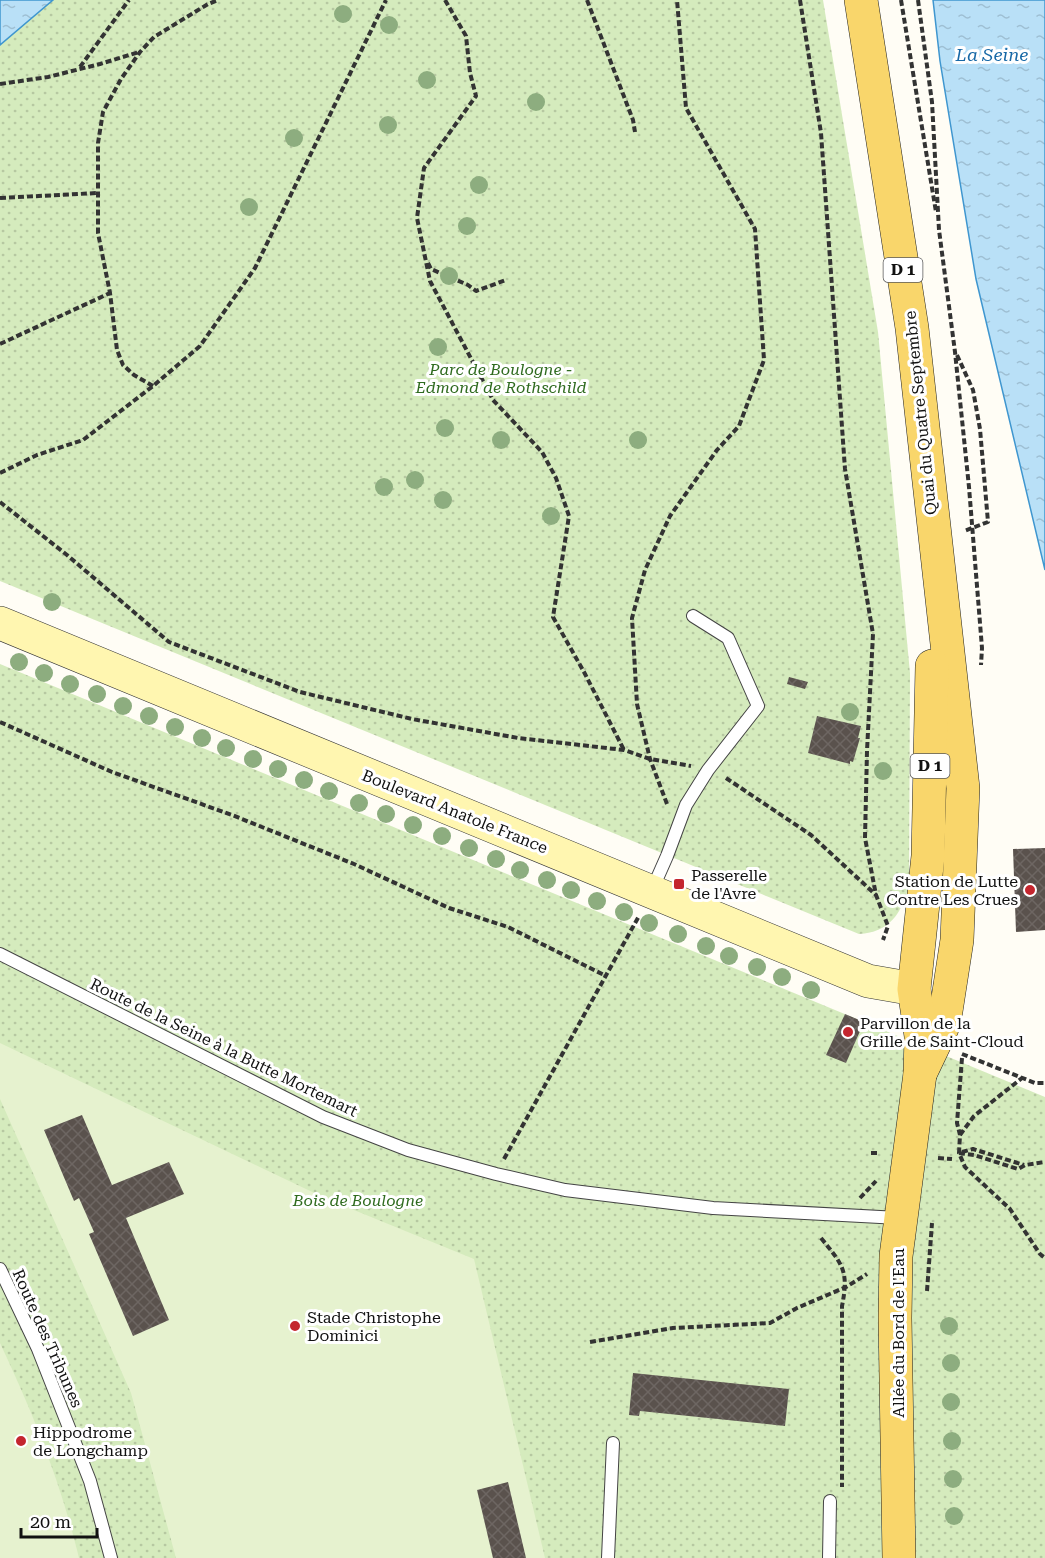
<svg xmlns="http://www.w3.org/2000/svg" width="1045" height="1558" viewBox="0 0 1045 1558" font-family="'Roboto Serif',serif">
  <defs>
    <pattern id="park-dots" width="8" height="8" patternUnits="userSpaceOnUse" patternTransform="scale(1.5)"><rect width="8" height="8" fill="#d5ebbd"/><path d="M2 2h.1M6 6h.1" fill="none" stroke="#b6c8a1" stroke-width="1.8" stroke-linecap="round"/></pattern>
    <pattern id="water-ripples" width="26" height="14" patternUnits="userSpaceOnUse" patternTransform="scale(1.5)"><rect width="26" height="14" fill="#b9e0f7"/><path d="M2 4q2-2 4 0t4 0M15 11q2-2 4 0t4 0" fill="none" stroke="#9ebfd3"/></pattern>
    <pattern id="building-cross-hatch" width="8" height="8" patternUnits="userSpaceOnUse" patternTransform="scale(1.5)"><rect width="8" height="8" fill="#5a524d"/><path d="M0 0l8 8M0 8l8-8" fill="none" stroke="#6d6662"/></pattern>
  </defs>
  <rect width="100%" height="100%" fill="#fffdf5"/>
  <g fill="url(#park-dots)">
    <path d="M0,0H823L878,332L910,673L909,885C902,913 890,932 859,934L0,581Z"/>
    <polygon points="0,664 1045,1097 1045,1558 0,1558"/>
  </g>
  <g fill="#e6f2cf">
    <polygon points="0,1043 327,1199 474,1259 545,1558 176,1558 131,1393 0,1099"/>
    <path d="M0,1343C33,1413 61,1483 79,1558H0Z"/>
  </g>
  <g fill="url(#water-ripples)" stroke="#3f96cf" stroke-width="1.5">
    <polygon points="0,0 53,0 0,45"/>
    <polygon points="933,0 1045,0 1045,570 976,279 940,61"/>
  </g>
  <g fill="url(#building-cross-hatch)">
    <polygon points="789,677 808,682 805,689 787,684"/>
    <polygon points="817,716 861,726 858,738 860,738 853,762 850,761 850,764 808,753"/>
    <polygon points="1045,848 1045,930 1016,932 1013,849"/>
    <polygon points="845,1014 864,1022 846,1063 826,1055"/>
    <polygon points="82,1115 112,1185 169,1162 184,1194 126,1218 169,1320 133,1336 89,1234 94,1232 79,1198 74,1201 44,1130"/>
    <polygon points="633,1373 789,1389 785,1426 640,1411 639,1416 629,1415"/>
    <polygon points="508,1482 526,1558 493,1558 477,1490"/>
  </g>
  <g fill="none" stroke-linecap="round" stroke-linejoin="round">
    <g stroke="#444" stroke-width="14">
      <g id="service">
        <polyline points="652,890 667,856 686,805 708,770 758,706 728,638 693,616"/>
        <polyline points="0,954 323,1117 408,1150 496,1174 565,1190 713,1208 899,1218"/>
        <polyline points="0,1269 38,1349 90,1481 111,1558"/>
        <polyline points="608,1558 613,1443"/>
        <polyline points="829,1558 830,1501"/>
      </g>
    </g>
    <g stroke="#333" stroke-width="34">
      <polyline id="secondary" points="0,623 868,981 914,989"/>
    </g>
    <g stroke="#222" stroke-width="34">
      <g id="primary">
        <polyline points="861,0 912,328 963,788 957,940 946,1011 942,1028 920,1074"/>
        <polyline points="899,1558 895,1318 896,1256 920,1074 921,1036 914,989 928,856 932,666"/>
      </g>
    </g>
    <g stroke="#333" stroke-width="4" stroke-dasharray="6 3" stroke-linecap="butt">
      <polyline points="445,0 466,36 470,73 476,96 424,168 417,218 430,281 493,400 542,452 556,478 569,516 553,617 584,672 624,750"/>
      <polyline points="587,0 633,120 635,132"/>
      <polyline points="800,0 821,133 845,469 873,634 867,751 865,838 876,895 888,926 883,940"/>
      <polyline points="901,0 936,212"/>
      <polyline points="918,0 932,102 939,230 955,352 969,487 982,648 981,665"/>
      <polyline points="80,67 129,0"/>
      <polyline points="0,84 48,77 100,64 139,52"/>
      <polyline points="0,198 98,193"/>
      <polyline points="428,263 431,269 468,285 476,291 506,280"/>
      <polyline points="0,344 110,293"/>
      <polyline points="957,355 973,390 980,429 988,522 964,531"/>
      <polyline points="153,386 134,375 123,365 117,350 110,293 98,233 98,143 103,112 121,79 140,52 154,37 208,4 218,0"/>
      <polyline points="0,473 37,455 83,440 153,386 200,346 255,268 386,0"/>
      <polyline points="0,502 67,555 169,642 300,692 412,719 518,738 624,750 650,759 691,766"/>
      <polyline points="0,722 112,772 232,815 354,864 449,908 508,927 606,976"/>
      <polyline points="726,778 811,835 876,895"/>
      <polyline points="667,804 650,759 637,704 632,618 645,570 670,516 717,450 739,426 764,360 755,229 686,108 677,0"/>
      <polyline points="962,1054 1035,1083 1045,1083"/>
      <polyline points="962,1058 957,1123 960,1135 959,1153 965,1167 1010,1209 1040,1254 1045,1258"/>
      <polyline points="960,1135 974,1116 1022,1078"/>
      <polyline points="962,1152 973,1149 1024,1165"/>
      <polyline points="871,1153 880,1153"/>
      <polyline points="959,1153 974,1155 1018,1169 1025,1165 1045,1162"/>
      <polyline points="938,1158 952,1159"/>
      <polyline points="504,1159 639,916"/>
      <polyline points="860,1198 876,1181"/>
      <path d="M821,1238C843,1265 849,1271 842,1306V1487"/>
      <polyline points="927,1291 932,1223"/>
      <polyline points="590,1342 673,1328 770,1323 797,1308 846,1287 867,1274"/>
    </g>
    <use href="#service" stroke="#fff" stroke-width="12"/>
    <use href="#secondary" stroke="#fff6b0" stroke-width="33"/>
    <use href="#primary" stroke="#f9d66b" stroke-width="33"/>
  </g>
  <g fill="#8dad7f">
    <circle cx="343" cy="14" r="9"/>
    <circle cx="389" cy="25" r="9"/>
    <circle cx="427" cy="80" r="9"/>
    <circle cx="536" cy="102" r="9"/>
    <circle cx="388" cy="125" r="9"/>
    <circle cx="294" cy="138" r="9"/>
    <circle cx="479" cy="185" r="9"/>
    <circle cx="249" cy="207" r="9"/>
    <circle cx="467" cy="226" r="9"/>
    <circle cx="449" cy="276" r="9"/>
    <circle cx="438" cy="347" r="9"/>
    <circle cx="445" cy="428" r="9"/>
    <circle cx="501" cy="440" r="9"/>
    <circle cx="638" cy="440" r="9"/>
    <circle cx="415" cy="480" r="9"/>
    <circle cx="384" cy="487" r="9"/>
    <circle cx="443" cy="500" r="9"/>
    <circle cx="551" cy="516" r="9"/>
    <circle cx="52" cy="602" r="9"/>
    <circle cx="19" cy="662" r="9"/>
    <circle cx="44" cy="673" r="9"/>
    <circle cx="70" cy="684" r="9"/>
    <circle cx="97" cy="694" r="9"/>
    <circle cx="123" cy="706" r="9"/>
    <circle cx="850" cy="712" r="9"/>
    <circle cx="149" cy="716" r="9"/>
    <circle cx="175" cy="727" r="9"/>
    <circle cx="202" cy="738" r="9"/>
    <circle cx="226" cy="748" r="9"/>
    <circle cx="253" cy="759" r="9"/>
    <circle cx="278" cy="769" r="9"/>
    <circle cx="883" cy="771" r="9"/>
    <circle cx="304" cy="780" r="9"/>
    <circle cx="329" cy="791" r="9"/>
    <circle cx="359" cy="803" r="9"/>
    <circle cx="386" cy="814" r="9"/>
    <circle cx="413" cy="825" r="9"/>
    <circle cx="442" cy="836" r="9"/>
    <circle cx="469" cy="848" r="9"/>
    <circle cx="496" cy="859" r="9"/>
    <circle cx="520" cy="870" r="9"/>
    <circle cx="547" cy="880" r="9"/>
    <circle cx="571" cy="890" r="9"/>
    <circle cx="597" cy="901" r="9"/>
    <circle cx="624" cy="912" r="9"/>
    <circle cx="649" cy="923" r="9"/>
    <circle cx="678" cy="934" r="9"/>
    <circle cx="706" cy="946" r="9"/>
    <circle cx="729" cy="956" r="9"/>
    <circle cx="757" cy="967" r="9"/>
    <circle cx="782" cy="977" r="9"/>
    <circle cx="811" cy="990" r="9"/>
    <circle cx="949" cy="1326" r="9"/>
    <circle cx="951" cy="1363" r="9"/>
    <circle cx="951" cy="1402" r="9"/>
    <circle cx="952" cy="1441" r="9"/>
    <circle cx="953" cy="1479" r="9"/>
    <circle cx="954" cy="1516" r="9"/>
  </g>
  <g fill="#c4262e" stroke="#fff" stroke-width="2">
    <rect x="673" y="878" width="12" height="12" rx="3"/>
    <circle cx="1030" cy="890" r="6"/>
    <circle cx="848" cy="1032" r="6"/>
    <circle cx="295" cy="1326" r="6"/>
    <circle cx="21" cy="1441" r="6"/>
  </g>
  <g text-anchor="middle" stroke-width="6" stroke-linejoin="round" paint-order="stroke">
    <g fill="#fff" stroke="#585858" stroke-width="1.5">
      <rect x="883.5" y="258" width="39" height="24" rx="4.5"/>
      <rect x="910.5" y="754" width="39" height="24" rx="4.5"/>
    </g>
    <g font-size="15" font-weight="bold" fill="#111">
      <text x="903" y="275">D 1</text>
      <text x="930" y="771">D 1</text>
    </g>
    <g font-size="16" font-style="italic" fill="#2f6b1f" stroke="#fff">
      <text x="501" y="375">Parc de Boulogne -<tspan x="501" dy="18">Edmond de Rothschild</tspan></text>
      <text x="358" y="1206">Bois de Boulogne</text>
    </g>
    <g font-size="16" fill="#111" stroke="#fff">
      <text transform="translate(920 413) rotate(-96)" y="6">Quai du Quatre Septembre</text>
      <text transform="translate(455 811) rotate(22)" y="6">Boulevard Anatole France</text>
      <text transform="translate(224 1047) rotate(26)" y="6">Route de la Seine à la Butte Mortemart</text>
      <text transform="translate(898 1333) rotate(-90)" y="6">Allée du Bord de l'Eau</text>
      <text transform="translate(48 1338) rotate(66)" y="6">Route des Tribunes</text>
    </g>
    <g font-size="16" fill="#111" stroke="#fff" text-anchor="start">
      <text x="691" y="881">Passerelle<tspan x="691" dy="18">de l'Avre</tspan></text>
      <text x="1018" y="887" text-anchor="end">Station de Lutte<tspan x="1018" dy="18">Contre Les Crues</tspan></text>
      <text x="860" y="1029">Parvillon de la<tspan x="860" dy="18">Grille de Saint-Cloud</tspan></text>
      <text x="307" y="1323">Stade Christophe<tspan x="307" dy="18">Dominici</tspan></text>
      <text x="33" y="1438">Hippodrome<tspan x="33" dy="18">de Longchamp</tspan></text>
    </g>
    <g font-size="18" font-style="italic" fill="#1768a6" stroke="#fff">
      <text x="992" y="61">La Seine</text>
    </g>
  </g>
  <path d="M21 1528v9h76v-9" fill="none" stroke="#111111" stroke-width="3"/>
  <text x="30" y="1528" font-size="18" fill="#111111" stroke="#ffffff" stroke-width="4.5" paint-order="stroke">20 m</text>
</svg>
